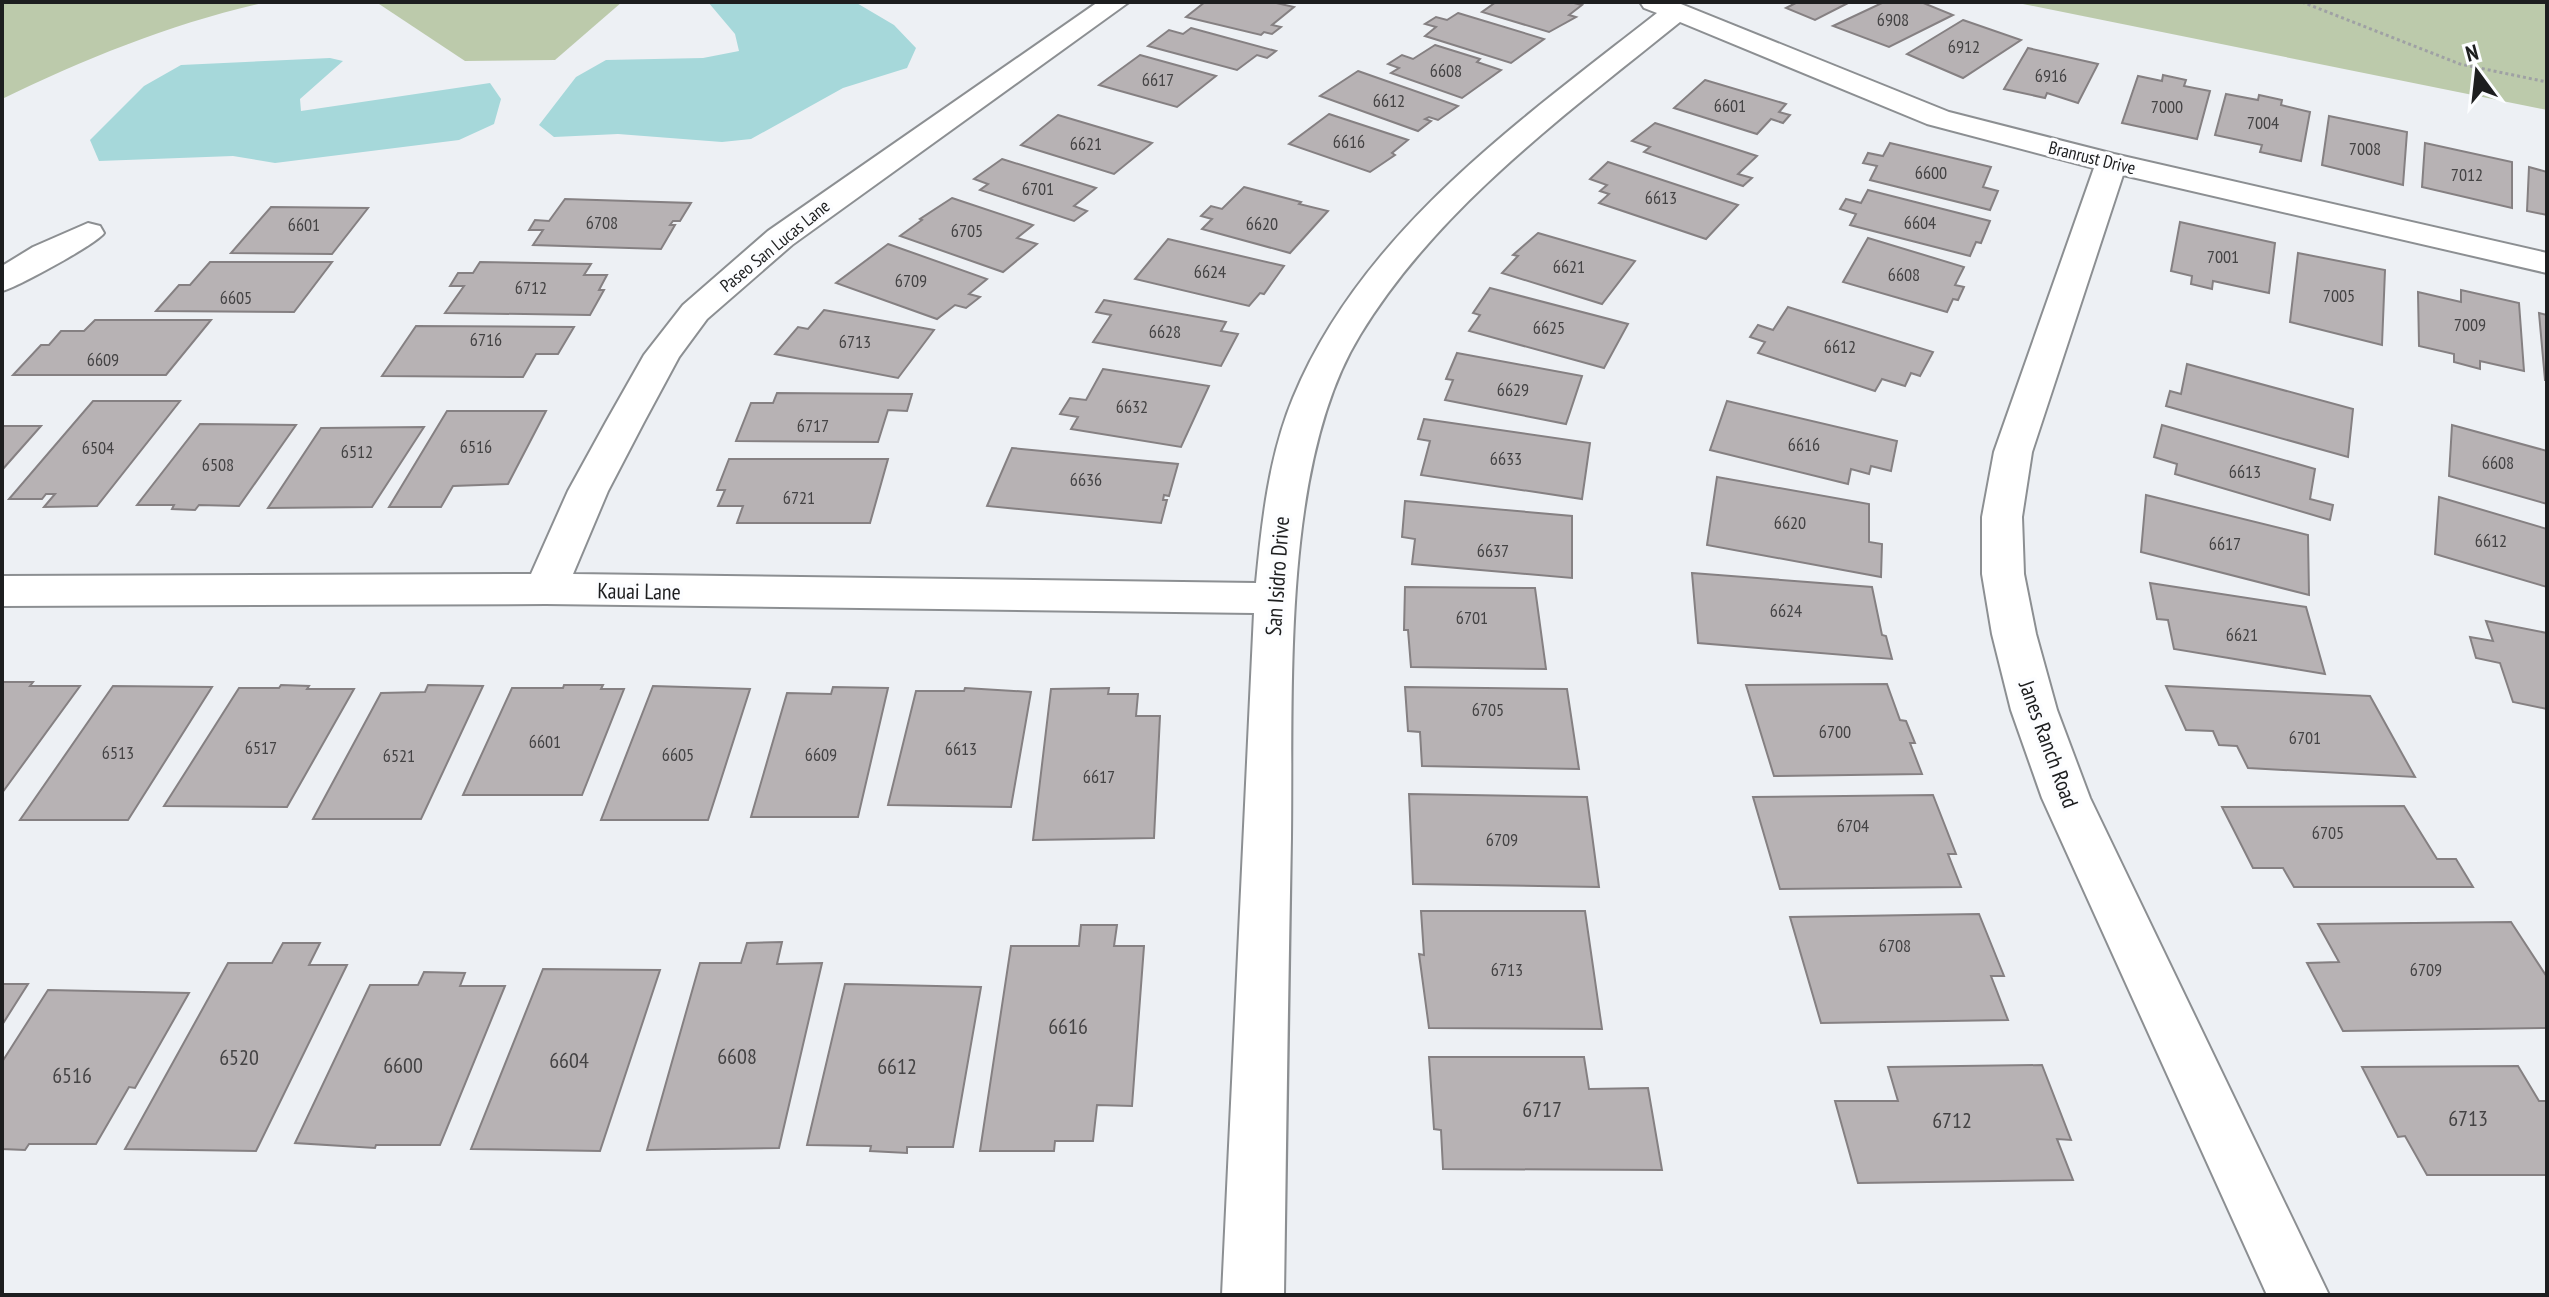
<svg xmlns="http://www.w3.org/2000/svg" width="2549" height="1297" viewBox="0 0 2549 1297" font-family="'PT Sans Narrow',sans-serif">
  <rect width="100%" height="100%" fill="#edf0f4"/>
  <g fill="#bccaab">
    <path d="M2,2H267C176,22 86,58 2,99Z"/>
    <polygon points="376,2 622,2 555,60 465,61"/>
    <polygon points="2013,2 2547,2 2547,110"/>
  </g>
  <g fill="#a6d8da">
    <polygon points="708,2 855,2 894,25 916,48 907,68 843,88 751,139 722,142 618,134 554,137 539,125 576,77 606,60 703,58 739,51 735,34"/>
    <polygon points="330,58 343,61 300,99 301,111 490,83 501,99 494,124 459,140 275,163 233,156 99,161 90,140 144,86 181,65"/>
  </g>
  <g fill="#b7b2b4" stroke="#858082" stroke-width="2">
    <polygon points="1205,2 1272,2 1294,7 1272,25 1281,27 1272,34 1264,32 1261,35 1186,17"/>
    <polygon points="1496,2 1570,2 1582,5 1569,15 1576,17 1549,32 1482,12"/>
    <polygon points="1788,2 1850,2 1815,20 1786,8 1794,4"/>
    <polygon points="1884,2 1921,2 1953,15 1889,47 1833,26"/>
    <polygon points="1458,13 1544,39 1511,63 1425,36 1436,27 1425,24 1436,17 1447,20"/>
    <polygon points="1963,20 2021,40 1963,78 1907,54"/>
    <polygon points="1191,28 1276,51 1267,58 1257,55 1237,70 1148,46 1169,30 1183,34"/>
    <polygon points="1435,45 1480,59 1477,62 1501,70 1462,98 1391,73 1399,68 1388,64 1402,55 1413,59"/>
    <polygon points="2028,48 2098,64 2078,103 2047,93 2045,98 2004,89"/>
    <polygon points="1140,55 1216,76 1177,107 1099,85"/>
    <polygon points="1358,71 1458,106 1438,120 1429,117 1425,119 1431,121 1418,131 1320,96"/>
    <polygon points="2163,75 2186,80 2184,86 2210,91 2197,139 2122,123 2138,76 2162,81"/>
    <polygon points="1705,80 1786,104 1779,112 1790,115 1783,123 1771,119 1757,134 1674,108"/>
    <polygon points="2226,94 2258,100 2259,95 2282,100 2281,105 2310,112 2301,161 2260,152 2262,145 2215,135"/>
    <polygon points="1329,114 1408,140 1392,153 1395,155 1370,172 1289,144"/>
    <polygon points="1058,115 1152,143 1114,174 1021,145"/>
    <polygon points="2329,116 2407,132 2403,185 2322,165"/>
    <polygon points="1655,123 1757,156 1738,174 1752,178 1743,186 1644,152 1650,147 1632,141"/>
    <polygon points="1890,143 1991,167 1983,187 1998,191 1990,210 1870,180 1877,166 1863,163 1868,153 1883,156"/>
    <polygon points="2425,143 2512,162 2512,208 2422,187"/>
    <polygon points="1002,159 1096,188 1074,206 1087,211 1074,221 980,190 988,184 974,179"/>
    <polygon points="1608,162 1738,205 1706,239 1599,203 1609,194 1600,191 1607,185 1590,179"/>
    <polygon points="2529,167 2547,172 2547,215 2527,211"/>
    <polygon points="1244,187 1301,202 1299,204 1328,211 1290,253 1202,229 1212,219 1201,216 1211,206 1222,209"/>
    <polygon points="1868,190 1990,221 1981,243 1976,242 1970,256 1850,225 1856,214 1840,209 1846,199 1861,203"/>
    <polygon points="952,198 1033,225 1017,238 1037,244 1003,272 900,236 922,220 920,219"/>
    <polygon points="565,199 691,203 680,221 673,221 670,225 675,225 661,249 533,245 543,230 529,230 535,220 549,221"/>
    <polygon points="271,207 368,208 332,254 231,253"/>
    <polygon points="2180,222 2275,243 2269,293 2213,281 2212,289 2191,284 2192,276 2171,271"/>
    <polygon points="1538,233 1635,261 1602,304 1502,273 1518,256 1513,255"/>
    <polygon points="1868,238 1964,267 1955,285 1964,287 1958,300 1953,299 1947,312 1843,282"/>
    <polygon points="1168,239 1284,266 1264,294 1260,293 1249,306 1135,279"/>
    <polygon points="888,244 987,279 969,294 980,297 966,308 955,305 937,319 836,283"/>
    <polygon points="2298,253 2385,270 2382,345 2290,322"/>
    <polygon points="210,262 332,262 294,312 156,311 179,285 190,285"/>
    <polygon points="480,262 591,264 584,275 607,275 599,290 604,290 590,315 445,313 464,286 450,286 458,273 473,273"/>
    <polygon points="1490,288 1628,324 1604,368 1469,331 1480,315 1473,313"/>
    <polygon points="2461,290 2519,303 2524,371 2480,361 2480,369 2454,362 2454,354 2419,346 2418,292 2461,302"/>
    <polygon points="1104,300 1226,322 1221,331 1238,334 1221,366 1093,342 1111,315 1096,312"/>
    <polygon points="1788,307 1933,352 1920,376 1911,373 1905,386 1882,379 1875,391 1758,353 1765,342 1750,337 1758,325 1773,330"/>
    <polygon points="824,310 934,330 898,378 775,354 798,327 808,329"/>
    <polygon points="2539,313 2547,315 2547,380 2545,380"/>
    <polygon points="95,320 211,320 166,375 13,375 41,345 49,345 61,331 84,331"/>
    <polygon points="416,326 574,327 558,354 536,354 523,377 382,376"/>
    <polygon points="1457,353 1582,376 1566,424 1445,400 1453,380 1446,379"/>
    <polygon points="2187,364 2353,409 2348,457 2166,406 2170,391 2181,394"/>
    <polygon points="1103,369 1209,386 1181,447 1071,429 1078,417 1060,414 1070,398 1086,400"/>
    <polygon points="777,393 912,394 907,411 888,410 878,442 736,441 751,403 773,403"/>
    <polygon points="93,401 180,401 97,506 44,507 55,494 46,494 42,499 9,499"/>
    <polygon points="1727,401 1897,441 1891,471 1871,466 1869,474 1851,469 1848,484 1710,450"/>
    <polygon points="447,411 546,411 508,484 453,486 441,507 389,507"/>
    <polygon points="1424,419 1590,443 1582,499 1421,475 1430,441 1418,439"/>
    <polygon points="200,424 296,425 239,506 199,505 195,510 172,509 174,505 137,505"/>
    <polygon points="2162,425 2315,469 2310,499 2333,505 2330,520 2175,474 2177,464 2154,457"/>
    <polygon points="2452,425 2547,451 2547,504 2449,476"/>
    <polygon points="2,426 41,426 2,470"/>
    <polygon points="424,427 372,507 268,508 321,428"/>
    <polygon points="1012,448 1178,464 1169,496 1164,495 1163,500 1167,500 1161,523 987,506"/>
    <polygon points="729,459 888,459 870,523 737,523 743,506 718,506 725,490 717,490"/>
    <polygon points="1717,477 1869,504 1869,542 1882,544 1881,577 1707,545"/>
    <polygon points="2146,495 2308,535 2309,595 2141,552"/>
    <polygon points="2439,497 2547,529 2547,587 2435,554"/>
    <polygon points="1405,501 1572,516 1572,578 1412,564 1415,539 1402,537"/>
    <polygon points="1692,573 1872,587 1882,635 1886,636 1892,659 1698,643"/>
    <polygon points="2150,583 2306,607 2325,674 2174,649 2168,620 2157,619"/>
    <polygon points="1405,587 1535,588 1546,669 1411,667 1408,630 1404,630"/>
    <polygon points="2486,621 2547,633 2547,709 2513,702 2500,663 2476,658 2470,637 2493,641"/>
    <polygon points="2,682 33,682 30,686 80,686 2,793"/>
    <polygon points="1887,684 1900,720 1906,721 1915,743 1910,743 1922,774 1774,776 1746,685"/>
    <polygon points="281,685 309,686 307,689 354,689 287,807 164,806 239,688 279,688"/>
    <polygon points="428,685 483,686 421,819 313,819 381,693 425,692"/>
    <polygon points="564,685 603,685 601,689 624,689 582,795 463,795 512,688 563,688"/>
    <polygon points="113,686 212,687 128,820 20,820"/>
    <polygon points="653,686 750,689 708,820 601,820"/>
    <polygon points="2166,686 2370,696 2415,777 2248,768 2237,746 2219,745 2213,731 2186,730"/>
    <polygon points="833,687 888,688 858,817 751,817 787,693 831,694"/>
    <polygon points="1405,687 1567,689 1579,769 1422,766 1420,732 1408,731"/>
    <polygon points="965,688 1031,692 1011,807 888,805 916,691 964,691"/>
    <polygon points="1109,688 1108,694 1138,694 1136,716 1160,716 1154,838 1033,840 1051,689"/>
    <polygon points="1409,794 1587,797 1599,887 1413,884"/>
    <polygon points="1933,795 1956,854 1948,854 1961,887 1780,889 1753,797"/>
    <polygon points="2404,806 2437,859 2456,859 2473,887 2294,887 2283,868 2253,868 2222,807"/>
    <polygon points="1421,911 1585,911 1602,1029 1429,1028 1419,954 1424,955"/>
    <polygon points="1979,914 2004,976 1991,976 2008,1020 1821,1023 1790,917"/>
    <polygon points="2511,922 2547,977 2547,1028 2343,1031 2307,963 2339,962 2318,924"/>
    <polygon points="1081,925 1117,925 1114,946 1144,946 1132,1106 1097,1105 1093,1141 1055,1141 1054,1151 980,1151 1011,946 1079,946"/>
    <polygon points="782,942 777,964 822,963 779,1148 647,1150 700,963 741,963 747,943"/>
    <polygon points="283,943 320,943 309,965 347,965 256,1151 125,1149 228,963 272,963"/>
    <polygon points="543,969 660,970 600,1151 471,1149"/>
    <polygon points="424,972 465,973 460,986 505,986 440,1145 376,1145 375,1148 295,1143 370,985 418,985"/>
    <polygon points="2,984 28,984 2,1025"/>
    <polygon points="845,984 981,987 953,1147 907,1147 907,1153 870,1151 871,1146 807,1145"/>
    <polygon points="48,990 189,993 135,1088 129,1087 96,1144 29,1144 25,1150 2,1149 2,1062"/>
    <polygon points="1429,1057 1584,1057 1589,1089 1648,1088 1662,1170 1443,1169 1441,1130 1434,1129"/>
    <polygon points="2042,1065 2071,1140 2057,1139 2073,1180 1858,1183 1835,1101 1898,1101 1888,1067"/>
    <polygon points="2518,1066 2539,1101 2547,1101 2547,1175 2427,1175 2405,1136 2398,1137 2362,1067"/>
  </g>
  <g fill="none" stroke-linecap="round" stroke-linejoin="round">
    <g stroke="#8c8f92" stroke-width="4">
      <g id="minor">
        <path d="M1098,2H1129L792,245L707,319L679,357L644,422L608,491L573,574L1256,583C1262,520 1269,456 1293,398C1361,232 1521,120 1657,13L1644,8L1640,2H1676L1949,112L2114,154L2547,253V273L2123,175L2032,452L2022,517L2024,574L2036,634L2057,710L2090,798L2329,1295H2267L2042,798L2011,710L1992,634L1982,574V517L1994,452L2094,168L1927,124L1680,22C1565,115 1438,207 1360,335C1281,464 1293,689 1291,838C1288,991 1286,1143 1284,1295H1222L1254,613L546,604L2,606V576L531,574L568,491L606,422L644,355L683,305L768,231Z"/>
        <path d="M88,223L100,226L104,233C98,243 16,288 2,291V266L33,247Z"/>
      </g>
    </g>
    <polyline stroke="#9fa1a4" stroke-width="3" stroke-dasharray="3 3" stroke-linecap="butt" points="2302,2 2460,64 2547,82"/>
    <use href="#minor" fill="#fff" fill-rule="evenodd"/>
  </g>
  <g text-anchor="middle" stroke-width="7" stroke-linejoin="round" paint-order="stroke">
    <g font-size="18" fill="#444344">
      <text x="1893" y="26">6908</text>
      <text x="1964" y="53">6912</text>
      <text x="1446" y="77">6608</text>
      <text x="2051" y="82">6916</text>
      <text x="1158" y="86">6617</text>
      <text x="1389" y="107">6612</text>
      <text x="1730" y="112">6601</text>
      <text x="2167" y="113">7000</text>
      <text x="2263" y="129">7004</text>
      <text x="1349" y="148">6616</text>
      <text x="1086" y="150">6621</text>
      <text x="2365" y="155">7008</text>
      <text x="1931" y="179">6600</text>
      <text x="2467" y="181">7012</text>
      <text x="1038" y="195">6701</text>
      <text x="1661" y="204">6613</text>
      <text x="602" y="229">6708</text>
      <text x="1920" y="229">6604</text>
      <text x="1262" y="230">6620</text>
      <text x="304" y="231">6601</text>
      <text x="967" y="237">6705</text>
      <text x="2223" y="263">7001</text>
      <text x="1569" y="273">6621</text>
      <text x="1210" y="278">6624</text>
      <text x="1904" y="281">6608</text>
      <text x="911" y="287">6709</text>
      <text x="531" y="294">6712</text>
      <text x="2339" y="302">7005</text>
      <text x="236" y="304">6605</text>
      <text x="2470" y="331">7009</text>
      <text x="1549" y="334">6625</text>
      <text x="1165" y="338">6628</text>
      <text x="486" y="346">6716</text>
      <text x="855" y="348">6713</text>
      <text x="1840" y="353">6612</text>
      <text x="103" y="366">6609</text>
      <text x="1513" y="396">6629</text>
      <text x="1132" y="413">6632</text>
      <text x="813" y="432">6717</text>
      <text x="1804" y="451">6616</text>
      <text x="476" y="453">6516</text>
      <text x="98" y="454">6504</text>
      <text x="357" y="458">6512</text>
      <text x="1506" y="465">6633</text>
      <text x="2498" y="469">6608</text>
      <text x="218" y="471">6508</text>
      <text x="2245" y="478">6613</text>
      <text x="1086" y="486">6636</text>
      <text x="799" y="504">6721</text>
      <text x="1790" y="529">6620</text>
      <text x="2491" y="547">6612</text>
      <text x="2225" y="550">6617</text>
      <text x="1493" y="557">6637</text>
      <text x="1786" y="617">6624</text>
      <text x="1472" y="624">6701</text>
      <text x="2242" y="641">6621</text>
      <text x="1488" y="716">6705</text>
      <text x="1835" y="738">6700</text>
      <text x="2305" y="744">6701</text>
      <text x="545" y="748">6601</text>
      <text x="261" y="754">6517</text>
      <text x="961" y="755">6613</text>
      <text x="118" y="759">6513</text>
      <text x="678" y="761">6605</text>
      <text x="821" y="761">6609</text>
      <text x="399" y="762">6521</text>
      <text x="1099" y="783">6617</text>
      <text x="1853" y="832">6704</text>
      <text x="2328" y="839">6705</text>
      <text x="1502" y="846">6709</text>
      <text x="1895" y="952">6708</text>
      <text x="1507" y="976">6713</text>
      <text x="2426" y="976">6709</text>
    </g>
    <g font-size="18" fill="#1d1e1f" stroke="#fcfdff">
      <text transform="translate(2092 158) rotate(14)" y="6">Branrust Drive</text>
      <text transform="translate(775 246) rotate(-39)" y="6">Paseo San Lucas Lane</text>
    </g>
    <g font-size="22" fill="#1d1e1f" stroke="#fcfdff">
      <text transform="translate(1277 576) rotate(-86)" y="8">San Isidro Drive</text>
      <text transform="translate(639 591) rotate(1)" y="8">Kauai Lane</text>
      <text transform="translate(2049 744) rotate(70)" y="8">Janes Ranch Road</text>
    </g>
    <g font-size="22" fill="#444344">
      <text x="1068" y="1034">6616</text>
      <text x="737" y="1064">6608</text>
      <text x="239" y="1065">6520</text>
      <text x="569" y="1068">6604</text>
      <text x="403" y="1073">6600</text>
      <text x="897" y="1074">6612</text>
      <text x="72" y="1083">6516</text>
      <text x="1542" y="1117">6717</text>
      <text x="2468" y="1126">6713</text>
      <text x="1952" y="1128">6712</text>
    </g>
  </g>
  <rect width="2549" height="1297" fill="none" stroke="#1d1e1f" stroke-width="8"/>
  <g transform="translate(2477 72) rotate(345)" stroke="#fcfdff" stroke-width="6" paint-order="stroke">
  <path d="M0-6L14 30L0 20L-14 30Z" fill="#1d1e1f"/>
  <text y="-12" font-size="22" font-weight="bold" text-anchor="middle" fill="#1d1e1f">N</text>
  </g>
</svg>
